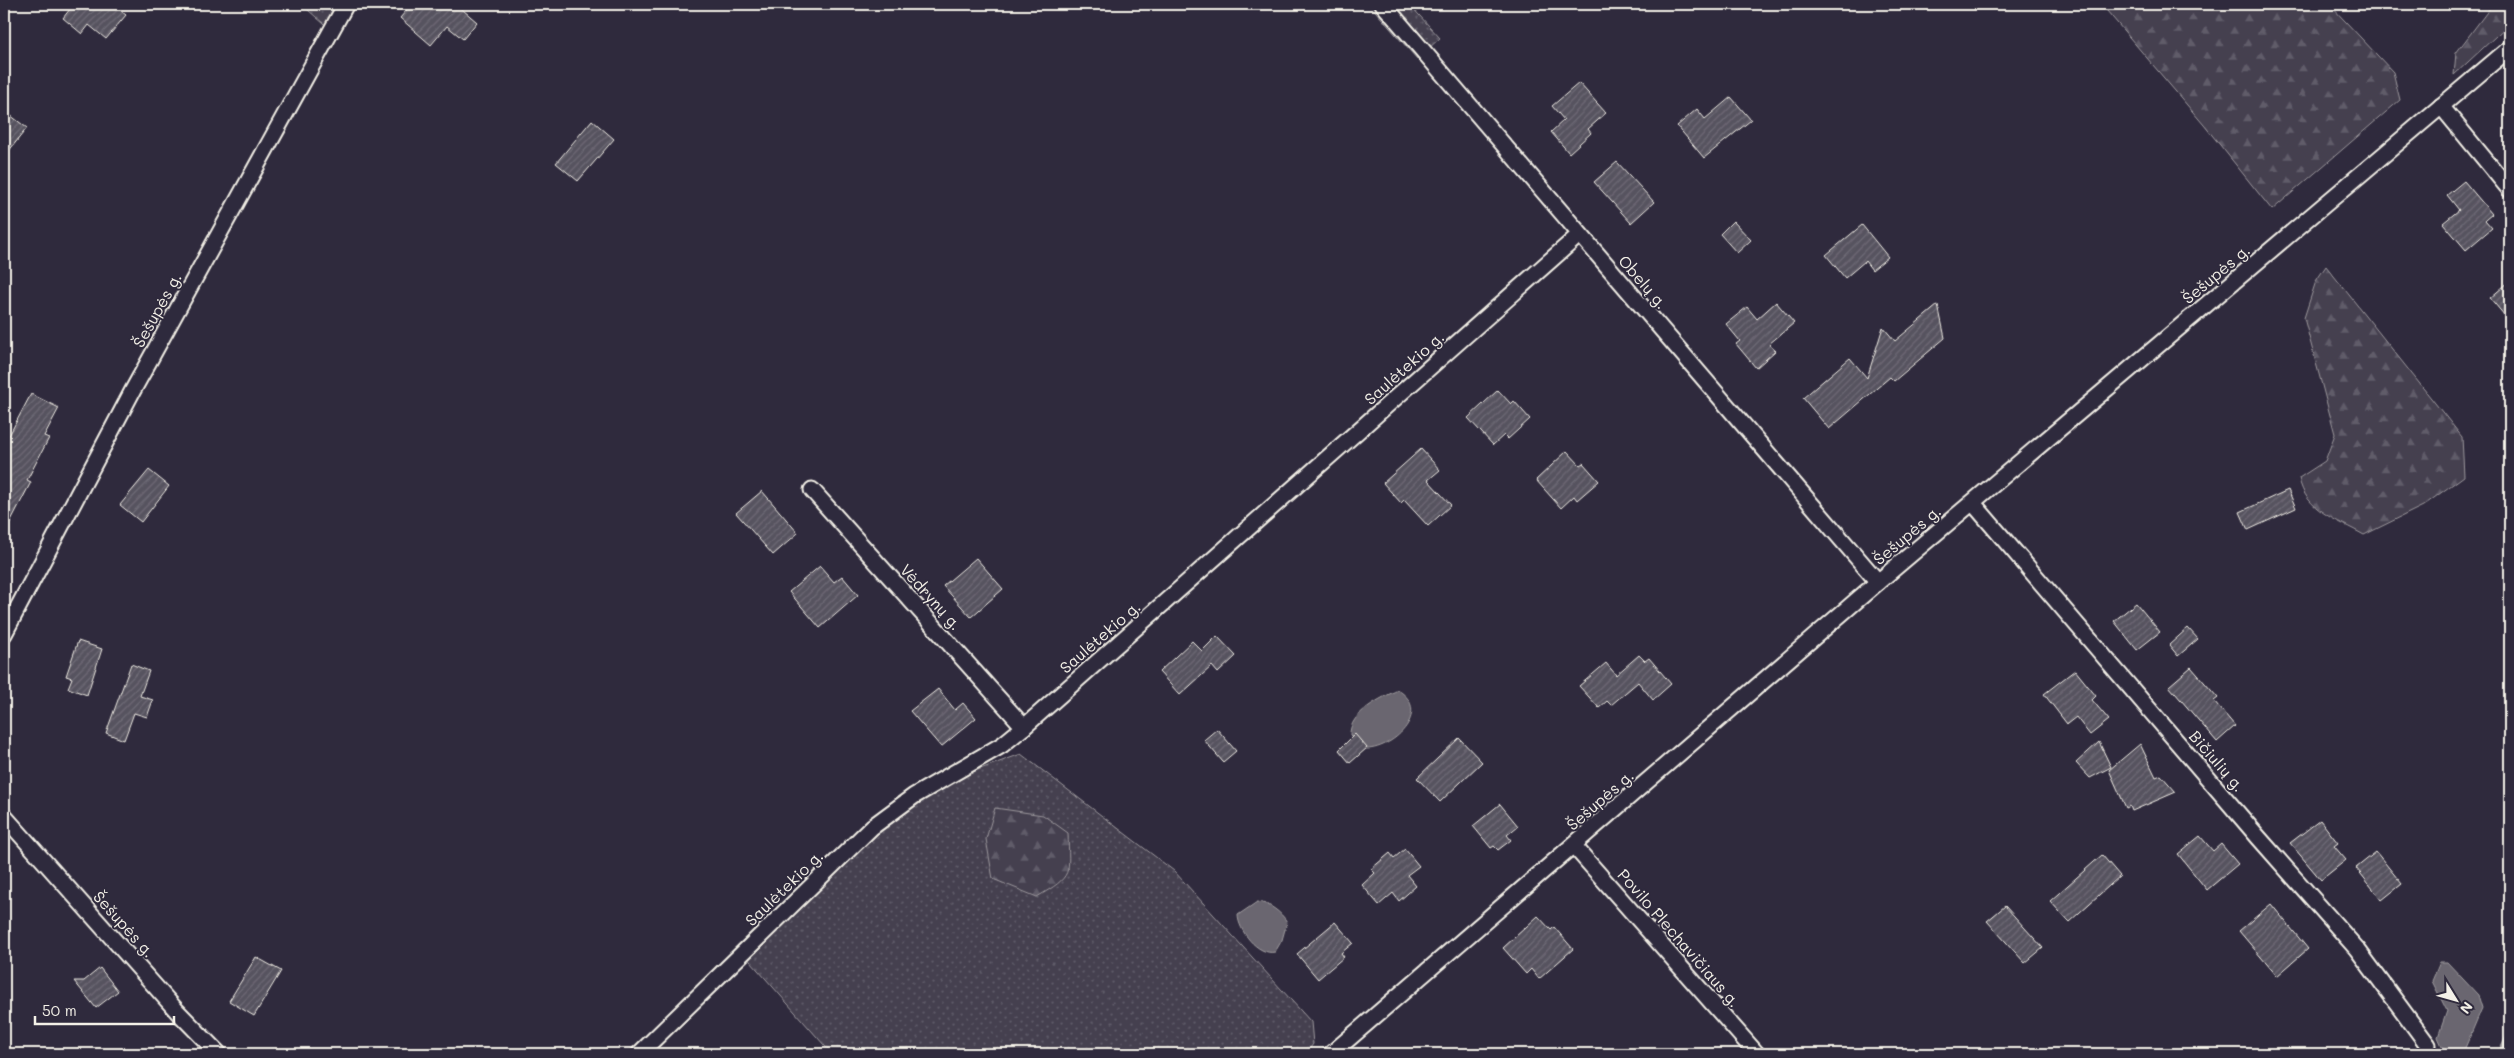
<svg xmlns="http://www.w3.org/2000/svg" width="2514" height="1058" viewBox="0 0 2514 1058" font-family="Mali,sans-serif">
  <defs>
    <pattern id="grass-dots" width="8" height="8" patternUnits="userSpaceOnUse" patternTransform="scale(1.25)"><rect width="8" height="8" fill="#454050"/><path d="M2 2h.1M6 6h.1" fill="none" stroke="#605c69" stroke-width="1.8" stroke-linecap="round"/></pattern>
    <pattern id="forest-firs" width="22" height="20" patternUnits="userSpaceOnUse" patternTransform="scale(1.25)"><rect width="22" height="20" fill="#454050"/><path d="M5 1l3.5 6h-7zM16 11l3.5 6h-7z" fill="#605c69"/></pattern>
    <pattern id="building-hatch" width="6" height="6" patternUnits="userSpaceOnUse" patternTransform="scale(1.25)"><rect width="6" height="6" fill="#56525f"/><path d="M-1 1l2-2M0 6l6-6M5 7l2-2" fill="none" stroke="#6f6b76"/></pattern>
  </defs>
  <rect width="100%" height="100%" fill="#2f2a3d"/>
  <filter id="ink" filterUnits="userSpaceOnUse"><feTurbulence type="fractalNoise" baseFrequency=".02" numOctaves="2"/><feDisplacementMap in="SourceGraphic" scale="10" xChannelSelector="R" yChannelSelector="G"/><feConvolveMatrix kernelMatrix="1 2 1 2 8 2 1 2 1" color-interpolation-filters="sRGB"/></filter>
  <g filter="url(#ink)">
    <g fill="url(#grass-dots)" stroke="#9c989c" fill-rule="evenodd">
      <polygon points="301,4 346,4 331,30"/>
      <polygon points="1369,4 1409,4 1440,38 1417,59"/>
      <path d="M1021,754L1174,871L1311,1022L1313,1044L1306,1054H832L743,953L899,799ZM1069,869L1015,886L993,879Z"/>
    </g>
    <g fill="url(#forest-firs)" stroke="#9c989c">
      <polygon points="2101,4 2329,4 2393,72 2400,100 2272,210 2204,125"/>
      <polygon points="2493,4 2510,4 2510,23 2454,75 2456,53"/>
      <path d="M2326,266L2462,437L2464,476L2423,506L2364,535C2338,520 2305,511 2299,478L2325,461L2335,434L2304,318L2316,281Z"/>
      <path d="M995,808L1043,815L1068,833C1069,875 1074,875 1037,897L993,879L986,839Z"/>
    </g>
    <g fill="#6a6670" stroke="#a19ea0">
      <path d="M1398,690C1434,712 1391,751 1364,749L1350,735C1349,713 1381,698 1398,690Z"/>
      <path d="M1257,902C1269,903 1281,912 1287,922L1282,940L1275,952C1258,956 1238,930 1238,915Z"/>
      <polygon points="2440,962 2447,962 2478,995 2482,1008 2465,1048 2456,1054 2442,1046 2438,1037 2447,1011 2432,981"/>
    </g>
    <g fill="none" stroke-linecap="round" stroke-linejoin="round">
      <polyline stroke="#a19ea0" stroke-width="5.5" points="2500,1054 2510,1032"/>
    </g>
    <g fill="url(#building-hatch)" stroke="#f4f1e8">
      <polygon points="74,4 112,4 126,15 106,39 89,25 82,34 63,18"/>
      <polygon points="412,4 456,4 477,22 463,39 447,26 431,45 400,18"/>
      <polygon points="1579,83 1606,113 1588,129 1591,133 1569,153 1551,132 1564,120 1552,106"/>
      <polygon points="1731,97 1751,120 1704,158 1677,126 1697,109 1705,119"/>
      <polygon points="10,115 27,128 4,157 4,123"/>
      <polygon points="592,120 614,139 578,181 556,163"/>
      <polygon points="1617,162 1654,202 1631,223 1594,182"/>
      <polygon points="2464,181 2492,214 2485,220 2492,228 2466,250 2443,223 2459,210 2447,195"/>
      <polygon points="1733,221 1751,240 1737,253 1720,234"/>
      <polygon points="1862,225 1888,257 1872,270 1865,261 1845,278 1826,255"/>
      <polygon points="2510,281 2510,322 2490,298"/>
      <polygon points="1776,302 1794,323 1769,344 1775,351 1756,368 1736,344 1740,341 1726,324 1747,307 1757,319"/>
      <polygon points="1938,305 1945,338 1894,381 1890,377 1829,429 1803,398 1850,358 1867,378 1883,327 1895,341"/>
      <polygon points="1498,390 1511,404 1514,401 1530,419 1508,439 1504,435 1493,445 1468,418"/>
      <polygon points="31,394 59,408 44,436 49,438 27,480 31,482 4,534 4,445"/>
      <polygon points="1421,449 1440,470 1428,480 1451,505 1428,526 1404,500 1401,503 1383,483"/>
      <polygon points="1567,451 1580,465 1583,463 1599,481 1577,500 1574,496 1561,508 1536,480"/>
      <polygon points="149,470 169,486 141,522 120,505"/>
      <polygon points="2288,490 2296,508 2248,530 2240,512"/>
      <polygon points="762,491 798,533 773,555 736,513"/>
      <polygon points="976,558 1003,589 971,617 943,586"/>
      <polygon points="820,566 834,582 842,576 858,595 820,628 789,592"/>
      <polygon points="2136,603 2160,632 2137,650 2114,621"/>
      <polygon points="2188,628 2198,639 2178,656 2169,645"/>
      <polygon points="1217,636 1236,656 1218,673 1212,666 1180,695 1159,672 1192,641 1202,651"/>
      <polygon points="78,641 102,649 87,695 68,688 72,678 66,676"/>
      <polygon points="1639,655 1645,661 1649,658 1671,684 1653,700 1638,682 1611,705 1607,701 1599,708 1579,686 1606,663 1616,675"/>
      <polygon points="131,664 149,671 140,696 153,700 147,717 134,713 124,740 106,733"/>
      <polygon points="2191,667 2218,698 2214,701 2235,726 2217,742 2169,686"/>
      <polygon points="2075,670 2096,696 2092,700 2109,720 2090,735 2076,717 2067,724 2044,694"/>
      <polygon points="938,689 955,710 963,703 976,718 941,747 910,711"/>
      <polygon points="1217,729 1236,751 1223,762 1204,740"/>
      <polygon points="1355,734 1367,748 1350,763 1339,750"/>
      <polygon points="1459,738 1482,762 1440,802 1417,778"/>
      <polygon points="2099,742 2111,767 2090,778 2076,763"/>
      <polygon points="2140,744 2156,777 2161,775 2176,792 2132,811 2130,806 2126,808 2109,770"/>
      <polygon points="1500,804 1518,826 1507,835 1511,840 1498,850 1494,846 1491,848 1473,826"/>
      <polygon points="2320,820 2338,843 2334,846 2346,860 2321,880 2290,843"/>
      <polygon points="2200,836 2213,851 2221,844 2238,864 2207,890 2178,854"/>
      <polygon points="1405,849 1419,866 1407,875 1416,886 1399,901 1393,893 1379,905 1362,885 1375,873 1371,869 1390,853 1394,858"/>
      <polygon points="2376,852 2402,884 2382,900 2356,868"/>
      <polygon points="2102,855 2120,876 2069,922 2050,901"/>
      <polygon points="2271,904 2308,949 2277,976 2239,931"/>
      <polygon points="2005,906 2043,948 2025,963 1987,921"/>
      <polygon points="1538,916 1551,930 1554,927 1573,949 1539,979 1531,969 1526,974 1503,948"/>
      <polygon points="1335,922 1353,943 1341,953 1344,957 1318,979 1297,954"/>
      <polygon points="256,957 281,971 254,1016 229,1001"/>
      <polygon points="100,968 118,991 96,1008 74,981 84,981"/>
    </g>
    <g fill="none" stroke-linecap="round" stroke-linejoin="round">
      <g stroke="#f4f1e8" stroke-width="19">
        <g id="minor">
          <polyline points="1383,4 1878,582"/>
          <polyline points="2441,106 2510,190"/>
          <polyline points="812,490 1024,727"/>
          <polyline points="1973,503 2259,838 2357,949 2428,1045"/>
          <polyline points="4,634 133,390 346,4"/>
          <polyline points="4,816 177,1011 219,1054"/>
          <polyline points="1574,846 1757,1054"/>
          <polyline points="639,1054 872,827 914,796 1002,745 1024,727 1579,235"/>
          <polyline points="1331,1054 1878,582 2510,48"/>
        </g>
      </g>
      <use href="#minor" stroke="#2f2a3d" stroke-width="15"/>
    </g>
  </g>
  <g text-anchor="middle" stroke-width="4" stroke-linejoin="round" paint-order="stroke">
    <g font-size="16" fill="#f4f1e8" stroke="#2f2a3d">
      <text transform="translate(2216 274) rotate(-40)" y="6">Šešupės g.</text>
      <text transform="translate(1643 282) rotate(49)" y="6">Obelų g.</text>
      <text transform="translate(157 310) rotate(-61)" y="6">Šešupės g.</text>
      <text transform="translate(1404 368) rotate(-42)" y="6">Saulėtekio g.</text>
      <text transform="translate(1907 535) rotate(-40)" y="6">Šešupės g.</text>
      <text transform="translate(931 597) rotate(48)" y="6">Vėdrynų g.</text>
      <text transform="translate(1100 637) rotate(-41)" y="6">Saulėtekio g.</text>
      <text transform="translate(2217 761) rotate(49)" y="6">Bičiulių g.</text>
      <text transform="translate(1600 800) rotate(-41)" y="6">Šešupės g.</text>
      <text transform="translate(784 888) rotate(-44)" y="6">Saulėtekio g.</text>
      <text transform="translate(124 924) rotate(48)" y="6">Šešupės g.</text>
      <text transform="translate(1679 938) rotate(49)" y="6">Povilo Plechavičiaus g.</text>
    </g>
  </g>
  <rect width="2514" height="1058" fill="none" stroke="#2f2a3d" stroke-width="20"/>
  <rect x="10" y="10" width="2494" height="1038" fill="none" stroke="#f4f1e8" stroke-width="2" filter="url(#ink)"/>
  <g transform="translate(2456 1000) rotate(127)" stroke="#2f2a3d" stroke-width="4" paint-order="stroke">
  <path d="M0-4L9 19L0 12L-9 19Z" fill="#f4f1e8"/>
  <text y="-8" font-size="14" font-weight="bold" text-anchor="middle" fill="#f4f1e8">N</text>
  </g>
  <path d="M35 1016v8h139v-8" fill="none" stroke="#f4f1e8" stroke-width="2.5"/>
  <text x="42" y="1016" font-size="15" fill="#f4f1e8" stroke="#2f2a3d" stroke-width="4" paint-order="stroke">50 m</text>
</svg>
